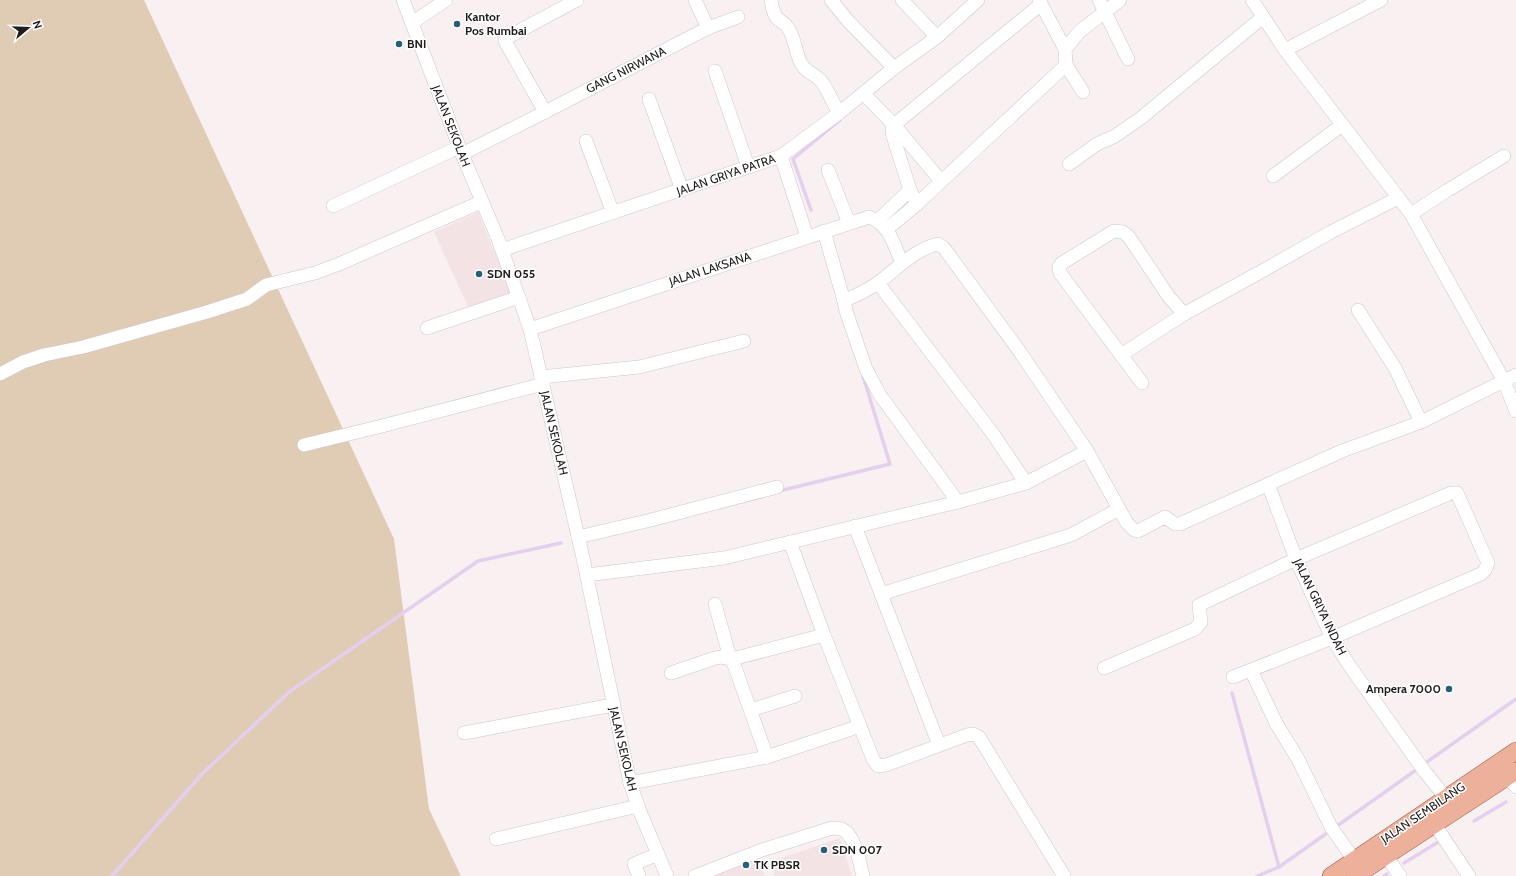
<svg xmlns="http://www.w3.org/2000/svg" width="1516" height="876" viewBox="0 0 1516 876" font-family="Cabin,sans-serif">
  <rect width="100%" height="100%" fill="#f8f0f1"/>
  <g fill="#f4e3e5">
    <polygon points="478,212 512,294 470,311 434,232"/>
    <polygon points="840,838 852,876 775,876 770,862"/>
    <polygon points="758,855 765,876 703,876"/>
  </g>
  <polygon fill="#e0cbb5" points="0,0 144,0 394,539 429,809 461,876 0,876"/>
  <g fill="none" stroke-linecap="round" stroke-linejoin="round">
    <g stroke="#e4cfef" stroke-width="3.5">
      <polyline points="811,210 793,159 840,120"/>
      <polyline points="779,491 890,464 863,376"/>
      <polyline points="1232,693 1279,867"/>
      <polyline points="1424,764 1516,699"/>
      <polyline points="1474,821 1506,802"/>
      <polyline points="1404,863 1440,841"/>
      <polyline points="112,876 202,774 289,692 478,561 561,543"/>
      <polyline points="1257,876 1279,867 1419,768"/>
      <polyline points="1384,876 1387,874"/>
    </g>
    <g stroke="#cec6c7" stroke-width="14">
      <g id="minor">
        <polyline points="403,0 462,154 498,239 530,329 583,558 630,783 641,814 667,876"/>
        <polyline points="695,0 708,28"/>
        <path d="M771,0C772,7 773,15 779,20C782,22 786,24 788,28C796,39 795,54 802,65C807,73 815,74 821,81C828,90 833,103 839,113"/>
        <polyline points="831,0 848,21 894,68"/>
        <polyline points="902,0 937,37"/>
        <polyline points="1039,0 1065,49 1066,65 1083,92"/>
        <polyline points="1099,0 1128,59"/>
        <polyline points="1252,0 1285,50 1411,214 1504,381 1516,411"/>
        <polyline points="412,23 446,0"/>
        <polyline points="1065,49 1080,31 1120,0"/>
        <polyline points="1285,50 1381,0"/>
        <polyline points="715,71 748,166"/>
        <polyline points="864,94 894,125 941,181"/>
        <polyline points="649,99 682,190"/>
        <polyline points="545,112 505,41 508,37 577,0"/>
        <polyline points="586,141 613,213"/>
        <polyline points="462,154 545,112 708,28 738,17"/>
        <polyline points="781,156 807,237"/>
        <polyline points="1069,164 1097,144 1115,136 1141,118 1263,17"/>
        <polyline points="828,170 849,223"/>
        <polyline points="1273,176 1342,125"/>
        <polyline points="917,204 910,190 893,136 892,130 894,125 1041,4"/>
        <polyline points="333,206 459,147"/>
        <polyline points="1411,214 1448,190 1504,156"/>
        <polyline points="878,220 910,190"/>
        <polyline points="887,229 917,204 1066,65"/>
        <polyline points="824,231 844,301"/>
        <polyline points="502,250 781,156 839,113 894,68 937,37 978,0"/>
        <polyline points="878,283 993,434 1026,483"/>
        <polyline points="1358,310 1395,368 1421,422"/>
        <polyline points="427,328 519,297"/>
        <path d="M530,329L869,217C890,225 893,243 902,263"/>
        <polyline points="1121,355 1184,314"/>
        <polyline points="0,374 23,362 44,355 83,347 207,312 247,299 266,285 315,273 339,264 481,202"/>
        <polyline points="541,377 639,367 744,341"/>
        <polyline points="1142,383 1060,273 1059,267 1062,263 1114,231 1123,232 1129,237 1169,297 1184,314 1264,270 1331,232 1398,198"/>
        <polyline points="304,445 382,426 543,384"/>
        <polyline points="1268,484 1296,559 1332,638 1349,665 1425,772 1446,798"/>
        <path d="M958,502L880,395L866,369L846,311L844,301C856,295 869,290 879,282C898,268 915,249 938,244L944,248L1020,352L1087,451L1127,523L1134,530L1138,531L1165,517L1175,524H1180L1342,451L1421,422L1516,375"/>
        <polyline points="855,526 934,732 939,744"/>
        <polyline points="578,537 651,520 777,487"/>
        <polyline points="790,542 824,635 873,759 878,766 886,765 967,735 973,734 979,737 1064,876"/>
        <polyline points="587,575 724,558 958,502 1026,483 1087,451"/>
        <polyline points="881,594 1071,535 1119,509"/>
        <polyline points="715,604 730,658"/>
        <polyline points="732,659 824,635"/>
        <polyline points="1104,668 1195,629 1201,622 1199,605 1296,559 1451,493 1457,493 1488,563 1485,570 1481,574 1332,638 1233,677"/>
        <polyline points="1251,670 1276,723 1298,759 1331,827 1354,860"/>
        <polyline points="671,673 715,658 721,657 732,659 767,757"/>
        <polyline points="751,710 795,696"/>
        <polyline points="464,733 613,705"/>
        <polyline points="1508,777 1516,787"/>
        <polyline points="630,783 767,757 860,726"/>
        <polyline points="1435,825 1469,876"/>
        <polyline points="496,839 638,806"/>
        <polyline points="1386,856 1400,876"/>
        <polyline points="639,876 634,864 658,854"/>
        <path d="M695,876L762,850L832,828C834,828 838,828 841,829C855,833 860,864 863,876"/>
      </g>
    </g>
    <g stroke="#9d5a43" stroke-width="18">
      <g id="major">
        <polyline points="1331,876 1516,751"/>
        <polyline points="1355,876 1516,771"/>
      </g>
    </g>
    <use href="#minor" stroke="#fff" stroke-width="13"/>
    <use href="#major" stroke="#edb09a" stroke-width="17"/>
  </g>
  <g fill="#256078" stroke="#fff" stroke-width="1.5">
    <circle cx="457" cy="24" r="4"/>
    <circle cx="399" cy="44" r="4"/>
    <circle cx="479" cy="274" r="4"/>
    <circle cx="1449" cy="689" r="4"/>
    <circle cx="824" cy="850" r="4"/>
    <circle cx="746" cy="865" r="4"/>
  </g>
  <g text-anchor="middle" stroke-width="3" stroke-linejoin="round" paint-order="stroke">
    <g font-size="12" font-weight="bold" fill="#201d1d" stroke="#fff" text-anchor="start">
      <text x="465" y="21">Kantor<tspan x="465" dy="14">Pos Rumbai</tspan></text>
      <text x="407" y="48">BNI</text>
      <text x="487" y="278">SDN 055</text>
      <text x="1441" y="693" text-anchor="end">Ampera 7000</text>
      <text x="832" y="854">SDN 007</text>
      <text x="754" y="869">TK PBSR</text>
    </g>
    <g font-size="12" fill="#201d1d" stroke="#fff">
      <text transform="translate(626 70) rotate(-27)" y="4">GANG NIRWANA</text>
      <text transform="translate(451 126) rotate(69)" y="4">JALAN SEKOLAH</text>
      <text transform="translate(726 175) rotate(-19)" y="4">JALAN GRIYA PATRA</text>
      <text transform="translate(710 269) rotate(-18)" y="4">JALAN LAKSANA</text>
      <text transform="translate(554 433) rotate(77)" y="4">JALAN SEKOLAH</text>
      <text transform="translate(1320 607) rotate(64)" y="4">JALAN GRIYA INDAH</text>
      <text transform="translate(623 749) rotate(77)" y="4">JALAN SEKOLAH</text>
      <text transform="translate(1423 813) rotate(-34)" y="4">JALAN SEMBILANG</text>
    </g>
  </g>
  <g transform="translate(28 28) rotate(71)" stroke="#ffffff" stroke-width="3" paint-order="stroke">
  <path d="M0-3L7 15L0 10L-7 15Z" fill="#201d1d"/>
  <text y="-6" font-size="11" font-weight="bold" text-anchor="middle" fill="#201d1d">N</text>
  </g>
</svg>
